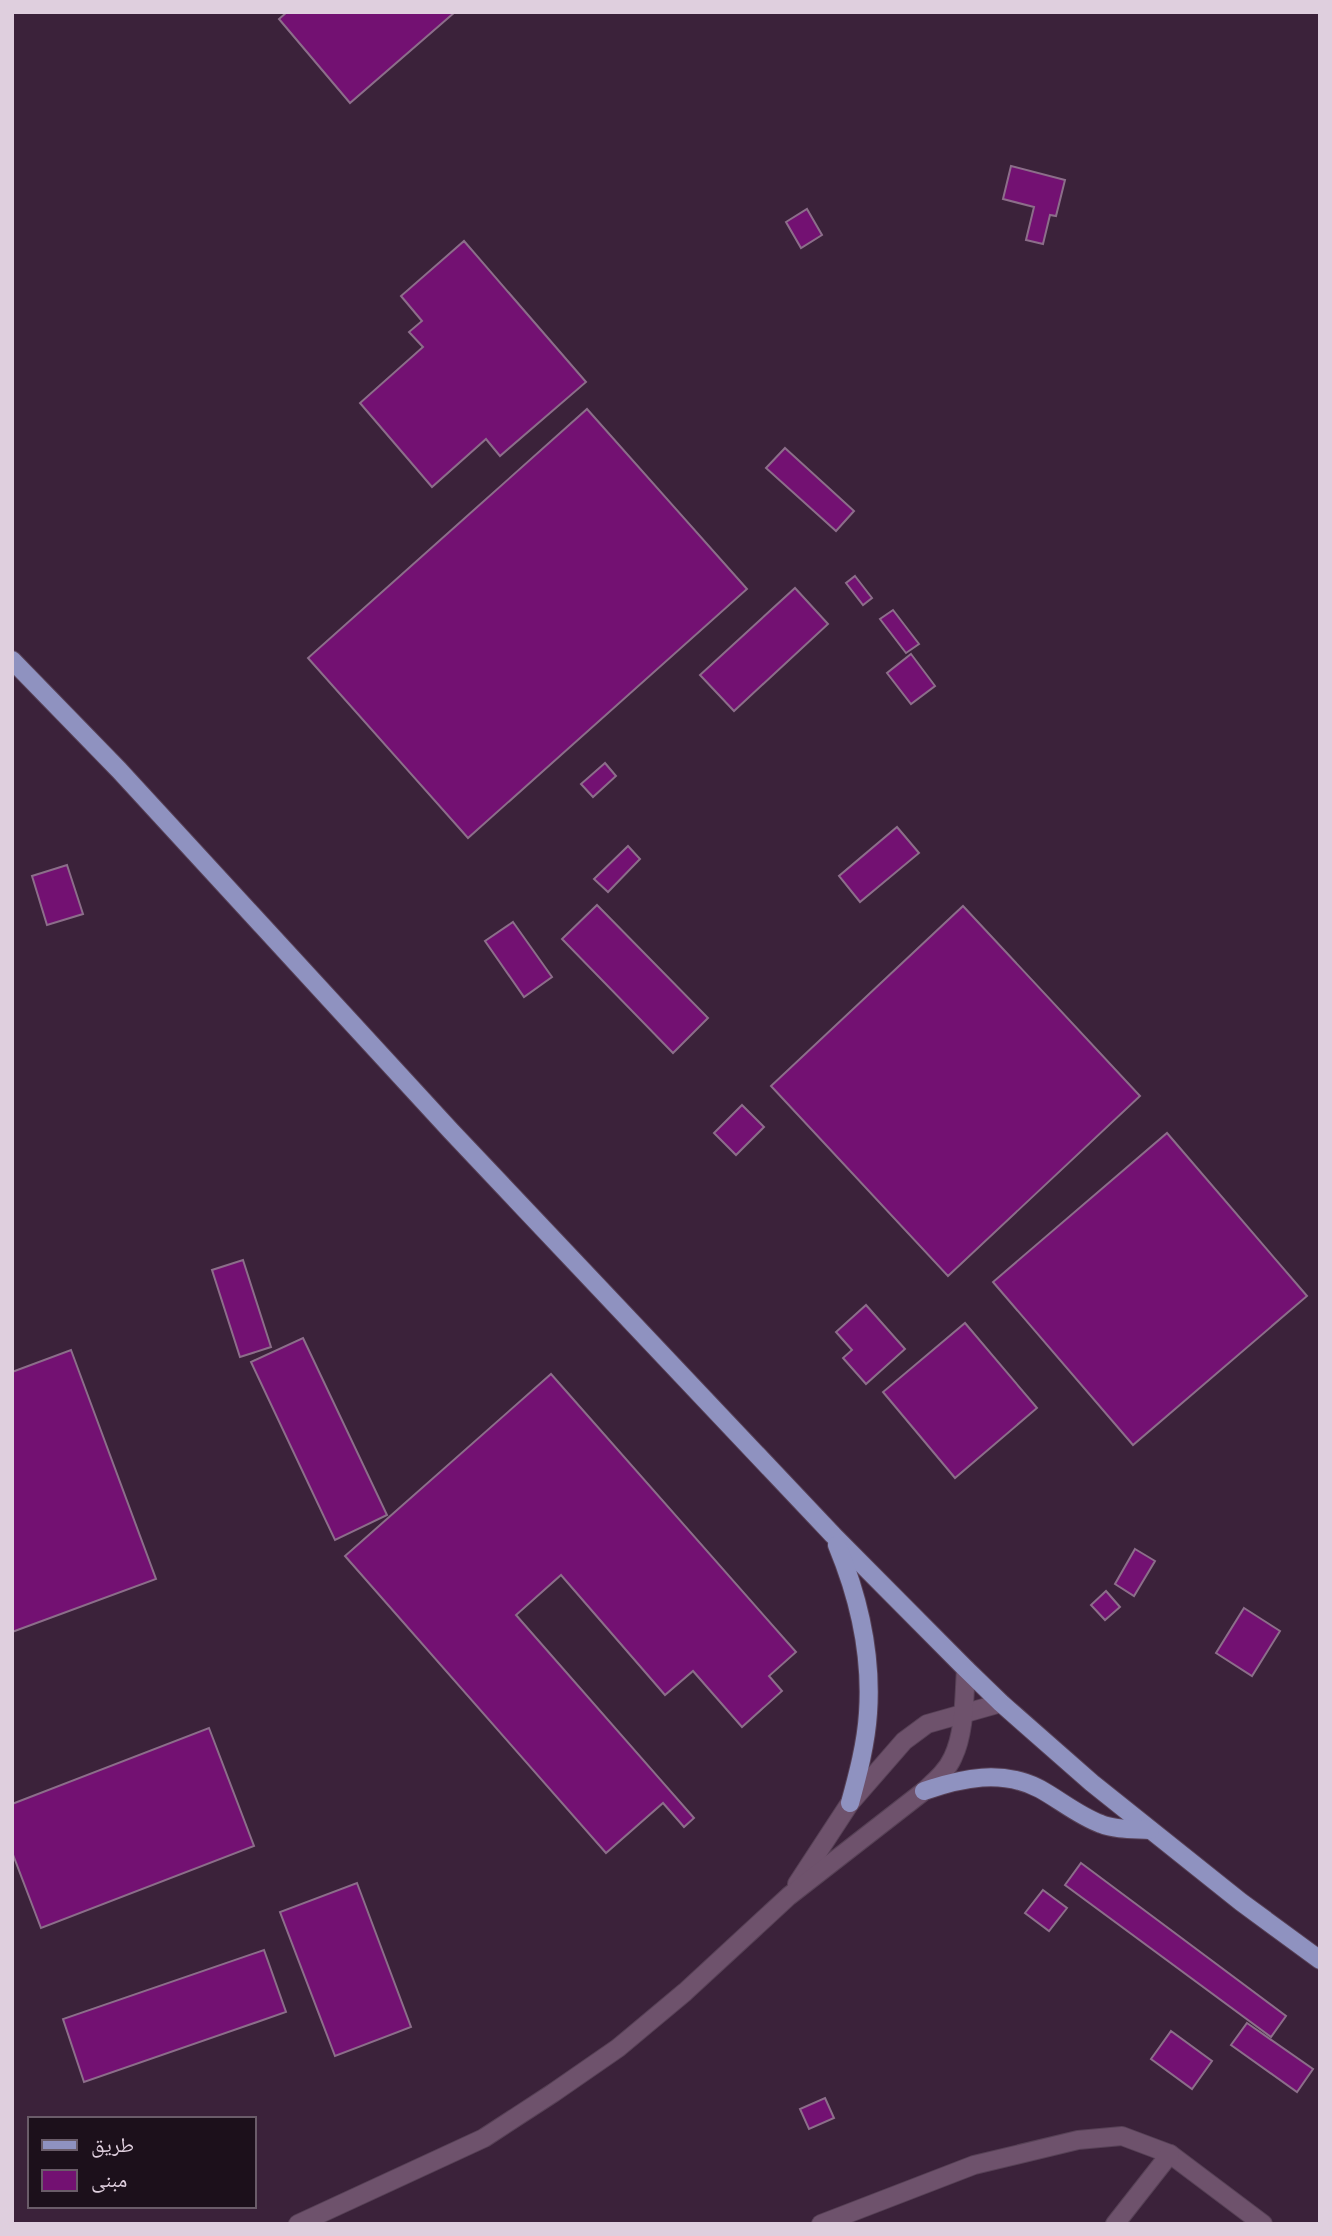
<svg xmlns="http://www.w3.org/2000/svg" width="1332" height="2236" viewBox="0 0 1332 2236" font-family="Jost,'Noto Naskh Arabic',sans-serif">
  <rect width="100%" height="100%" fill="#3b223a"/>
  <g fill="#731172" stroke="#8c6e8a" stroke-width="2">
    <polygon points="287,12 455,12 350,103 279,19"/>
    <polygon points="1011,166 1065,180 1056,216 1050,215 1043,244 1026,240 1034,207 1003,199"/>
    <polygon points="807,209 822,235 801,248 786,222"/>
    <polygon points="464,241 586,382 500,456 486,439 432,487 360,403 423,347 409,332 422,321 401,296"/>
    <polygon points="587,409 747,589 468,838 308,658"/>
    <polygon points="785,448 854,511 836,531 766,468"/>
    <polygon points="855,576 872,598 863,605 846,583"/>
    <polygon points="795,588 828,624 734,711 700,675"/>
    <polygon points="893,610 919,644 906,653 880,619"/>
    <polygon points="911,654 935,686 911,704 887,673"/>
    <polygon points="605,763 616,776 593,797 581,784"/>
    <polygon points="897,827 919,853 860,902 839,876"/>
    <polygon points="628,846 640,859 608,892 594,879"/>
    <polygon points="67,865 83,914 47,925 32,876"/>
    <polygon points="597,905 708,1018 673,1053 562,939"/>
    <polygon points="963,906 1140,1096 948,1276 771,1086"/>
    <polygon points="513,922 552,977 524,997 485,941"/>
    <polygon points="742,1105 764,1127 736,1155 714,1133"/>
    <polygon points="1167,1133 1307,1296 1133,1445 993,1282"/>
    <polygon points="243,1260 271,1347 240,1357 212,1270"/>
    <polygon points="866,1305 905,1349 866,1384 843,1358 852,1350 836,1332"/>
    <polygon points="965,1323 1037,1408 955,1478 883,1392"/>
    <polygon points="303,1338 387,1515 335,1540 251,1362"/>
    <polygon points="71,1350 156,1579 12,1632 12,1372"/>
    <polygon points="551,1374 796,1652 769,1676 782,1691 742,1727 693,1671 665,1695 561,1575 516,1615 694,1818 684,1827 663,1803 606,1853 345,1556"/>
    <polygon points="1135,1549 1155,1561 1134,1596 1115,1584"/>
    <polygon points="1106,1591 1120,1607 1105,1620 1091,1605"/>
    <polygon points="1244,1608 1280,1631 1252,1676 1216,1653"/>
    <polygon points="209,1728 254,1846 41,1928 12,1852 12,1804"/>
    <polygon points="1081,1863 1286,2016 1271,2037 1065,1885"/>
    <polygon points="357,1883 411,2027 335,2056 280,1912"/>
    <polygon points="1043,1890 1067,1908 1049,1931 1025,1913"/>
    <polygon points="264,1950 286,2012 84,2082 63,2019"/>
    <polygon points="1247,2023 1313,2069 1297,2092 1231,2045"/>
    <polygon points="1171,2031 1212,2061 1192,2089 1151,2059"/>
    <polygon points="825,2098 834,2118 809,2129 800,2109"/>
  </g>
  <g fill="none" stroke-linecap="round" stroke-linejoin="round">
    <g stroke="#574156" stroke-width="20">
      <g id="minor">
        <polyline points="797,1884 850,1803 904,1741 927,1724 1001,1703"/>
        <path d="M298,2224L484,2138L553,2093L618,2048L685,1992L789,1896L924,1791C935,1781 947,1771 953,1757C965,1732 964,1697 966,1669"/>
        <polyline points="821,2224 974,2165 1078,2140 1122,2136 1170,2154 1263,2224"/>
        <polyline points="1115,2224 1170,2154"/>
      </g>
    </g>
    <g stroke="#574156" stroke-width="20">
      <g id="major">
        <polyline points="12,660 119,770 451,1131 833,1535 966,1669 1001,1703 1092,1783 1241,1902 1320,1960"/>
        <path d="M837,1545C859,1598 872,1655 868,1713C866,1744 858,1774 850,1803"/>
        <path d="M924,1791C962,1778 1002,1769 1040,1789C1060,1800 1079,1816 1101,1824C1116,1830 1134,1829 1150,1830"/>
      </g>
    </g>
    <use href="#minor" stroke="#6e526c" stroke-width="18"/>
    <use href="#major" stroke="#8f92c0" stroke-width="18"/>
  </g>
  <rect width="1332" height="2236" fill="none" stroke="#dfcfde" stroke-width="28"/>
  <rect x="28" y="2117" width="228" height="91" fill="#1c101b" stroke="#6a5c69" stroke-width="2"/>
  <rect x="42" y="2140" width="35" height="10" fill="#8f92c0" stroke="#6a5c69" stroke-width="2"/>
  <text x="91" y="2152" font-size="21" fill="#dfcfde">طريق</text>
  <rect x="42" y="2170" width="35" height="21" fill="#731172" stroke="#6a5c69" stroke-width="2"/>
  <text x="91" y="2187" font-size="21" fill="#dfcfde">مبنى</text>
</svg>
